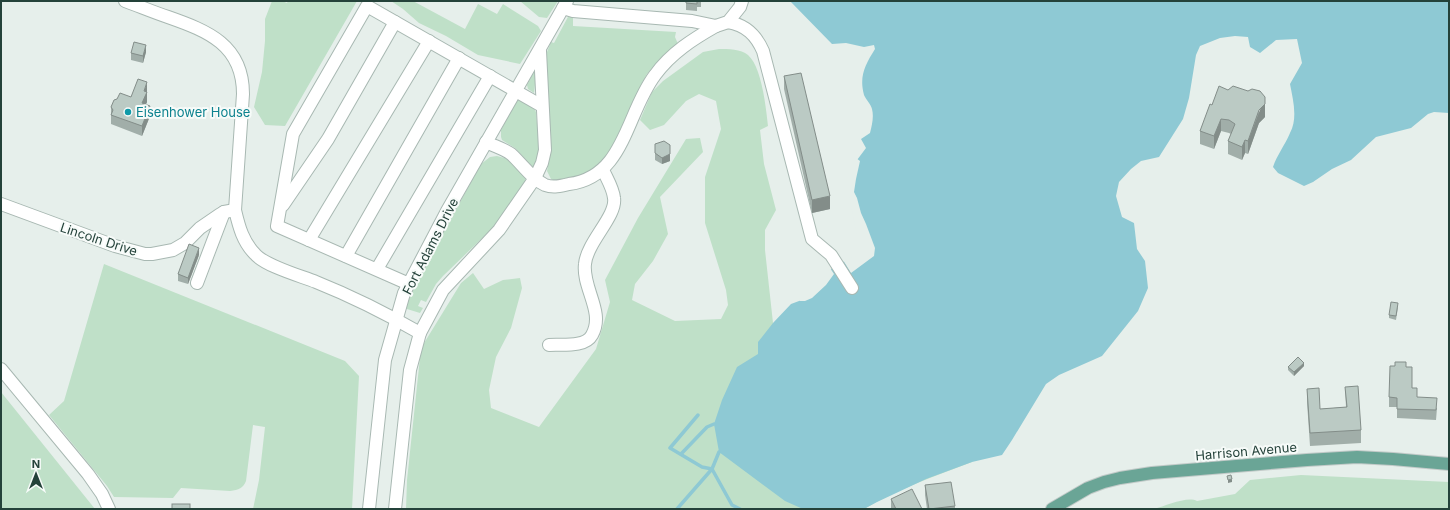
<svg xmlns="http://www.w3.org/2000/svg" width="1450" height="510" viewBox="0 0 1450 510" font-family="Inter,sans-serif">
  <rect width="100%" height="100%" fill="#e6efeb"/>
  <g fill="#bfe0c8">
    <polygon points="272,1 282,1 287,3 288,1 357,1 285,126 265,125 254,107 262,72 265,41 265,19"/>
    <polygon points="391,1 413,1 465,29 478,4 497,14 503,4 538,26 541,31 520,64 478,55 446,36 419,23 403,9"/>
    <polygon points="520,1 558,1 547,18 539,17"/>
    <polygon points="569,15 573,17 573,26 676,32 675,37 678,44 659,60 647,74 642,83 623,129 606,160 595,170 576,178 556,181 551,179 547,171 551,151 545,57 551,42 554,43"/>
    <path d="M719,49C728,49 741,49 748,55C762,67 766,109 768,126L760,130L764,164L776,210L765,230V250L773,323L972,462C935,476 898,489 864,509H406L407,480L421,348L461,283L473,273L484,289L503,280L520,278L522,288L511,328L496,357L489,390L491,408L539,427L596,349L610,302L605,280L638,218L686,139L700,138L703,152L660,197L668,234L653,261L635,284L632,300L675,321L721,319L728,305L726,290L705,223V177L721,129L716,101L699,94L686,101L664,125L650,130L640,120L652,92L663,81L703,52Z"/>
    <polygon points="536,68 537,68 534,93 528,89 527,85"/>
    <polygon points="519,99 533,107 536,112 539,147 539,155 533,167 515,148 502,140 501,137 501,130 517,100"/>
    <polygon points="497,156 508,159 525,176 525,182 502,219 443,276 436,284 426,302 421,300 418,306 423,308 420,313 407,309 404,304 481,164 490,157"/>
    <path d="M104,264L345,361L359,376L352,509H253L259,480L265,427L253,425L246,481C243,488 239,490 230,491L181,488L173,498L114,497L107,486L49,415L64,401Z"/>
    <polygon points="1,392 95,509 1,509"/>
    <path d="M1301,475L1449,482V509H1154C1166,506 1187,496 1197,501L1235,494L1250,480Z"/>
  </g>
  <path fill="#8ec9d4" d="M790,1H1449V113L1434,112L1428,114L1411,128L1376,137L1351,160L1332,169L1313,182L1304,186L1278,173L1273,167C1277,155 1285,145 1290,133C1298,118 1293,100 1290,84L1302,63L1297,39L1276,40L1260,53L1250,47L1248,37L1235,36L1220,38L1200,46L1196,55L1189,98L1183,119L1159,157L1141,161L1131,169L1119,182L1116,196L1122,217L1134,223L1137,249L1145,261L1148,288L1138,311L1102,356L1059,375L1046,384L1012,440L1002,455L972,462L926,479L877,502L864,509H803L785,501L719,452L714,424L722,400L737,367L758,354V342L773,323L791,304L807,298L823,281L832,268L842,262L859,258L865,250L851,195L857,160L866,148L861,139L870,133C872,125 874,117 872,109C871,104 866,100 864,95C859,76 865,65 875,49L874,45L864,47L846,43L832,44Z"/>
  <g fill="#e6efeb">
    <polygon points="856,158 860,161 856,179 854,192 857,198 861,213 866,224 875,248 874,256 851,273 843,260 858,256 863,250 857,235 849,196 855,160"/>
    <polygon points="830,268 834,274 826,285 812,298 805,301 800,301 799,299 806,296 822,280"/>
  </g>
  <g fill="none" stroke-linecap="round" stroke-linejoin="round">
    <g stroke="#8ec9d4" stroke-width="3.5">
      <polyline points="698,415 670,448 702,467 712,469 732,505 740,509"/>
      <polyline points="681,454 707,427 714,424"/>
      <polyline points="677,509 712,469 719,452"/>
    </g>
    <g stroke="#a8b8b2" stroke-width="14">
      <g id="minor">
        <path d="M125,1C139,6 153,12 168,17C208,31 243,45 243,94L235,210C239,227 243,242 255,254C265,266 301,276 316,282C351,296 387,314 420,333"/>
        <polyline points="563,8 573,11 692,21 716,26 728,22 740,7 742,1"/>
        <path d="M728,22C746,25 756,35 763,51L812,239L831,255L852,288"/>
        <path d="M486,142C494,146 504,149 511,154C522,164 532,179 545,185C553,188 561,186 569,184C625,177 626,113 655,75C671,53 693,39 716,26"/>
        <polyline points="1,204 115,246 145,254 152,254 173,250 185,243 200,228 219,215 224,212 235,210"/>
        <polyline points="283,205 328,139 395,22"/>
        <polyline points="309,240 429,41"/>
        <polyline points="346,256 459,58"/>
        <polyline points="377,269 490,76"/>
        <polyline points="197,283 224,212"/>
        <polyline points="409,284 277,226 293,134 367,6 542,106"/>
        <path d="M549,345C561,344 585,348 592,335C605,312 582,288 585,264C587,242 617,216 614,198C613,188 607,179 603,170"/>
        <polyline points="1,369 88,474 102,494 109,509"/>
        <polyline points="369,509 385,360 404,293 447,211 567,1"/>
        <polyline points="395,509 410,370 420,333 443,290 499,230 535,178 542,163 545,150 540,51"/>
      </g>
    </g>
    <g stroke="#c2cac8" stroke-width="14">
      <polyline id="major" points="1052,509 1088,488 1104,482 1120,478 1152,473 1307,460 1357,457 1393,459 1449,464"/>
    </g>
    <use href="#minor" stroke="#fff" stroke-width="12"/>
    <use href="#major" stroke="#6aa596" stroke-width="12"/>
  </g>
  <g fill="#a1aea9">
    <polygon points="686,1 701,1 701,7 697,7 697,11 686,10"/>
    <polygon points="146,52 143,63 131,60 131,53"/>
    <polygon points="784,76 830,209 812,213 784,89"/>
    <polygon points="1228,90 1265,117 1259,123 1248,154 1245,153 1242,160 1228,154 1228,141 1231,134 1229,133 1221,131 1214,149 1200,144 1200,131 1212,105"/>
    <polygon points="147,92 147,102 146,104 150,116 142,136 111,124 111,107 117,99 131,97"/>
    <polygon points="670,152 670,161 662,164 655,160 655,153"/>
    <polygon points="199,255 188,284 178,281 178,274"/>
    <polygon points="1398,307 1396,320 1389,318 1389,315"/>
    <polygon points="1304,366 1294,376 1288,370 1288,367"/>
    <polygon points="1406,367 1412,377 1412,388 1417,397 1437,408 1436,420 1397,418 1397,407 1389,407 1389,397"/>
    <polygon points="1345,387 1361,430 1361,443 1310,446 1307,402 1307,389 1320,409 1346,407"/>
    <polygon points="925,485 955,506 955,509 927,509 925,495"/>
    <polygon points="891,499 922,509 891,509"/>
  </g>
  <g fill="#838d89">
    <polygon points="146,45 146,52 143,63 143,56"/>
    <polygon points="147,82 147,102 142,113 142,103 144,91"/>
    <polygon points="1265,97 1265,117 1259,123 1248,154 1248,141"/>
    <polygon points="150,106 150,116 142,136 142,126"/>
    <polygon points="1221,119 1221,131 1214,149 1214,136"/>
    <polygon points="1245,140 1245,153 1242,160 1242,147"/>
    <polygon points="670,145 670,161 662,164 662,158"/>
    <polygon points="830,196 830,209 812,213 812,200"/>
    <polygon points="199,248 199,255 188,284 188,278"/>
    <polygon points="1304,363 1304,366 1294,376 1294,372"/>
    <polygon points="1232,479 1232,482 1228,483 1228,480"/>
  </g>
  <g fill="#bbcac4" stroke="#838d89">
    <polygon points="686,1 697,1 697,4 686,3"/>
    <polygon points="134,42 146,45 143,56 131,53"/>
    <polygon points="801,73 830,196 812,200 784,76"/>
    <polygon points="138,79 147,82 144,91 147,92 142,103 150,106 142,126 111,115 113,110 111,107 114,100 117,99 120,93 131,97"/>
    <polygon points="1219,86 1228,90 1233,86 1248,91 1252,89 1260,91 1265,97 1265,104 1259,110 1248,141 1245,140 1242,147 1228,141 1235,124 1229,120 1221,119 1214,136 1200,131 1210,104 1212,105"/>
    <polygon points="664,141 670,145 670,154 662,158 655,153 655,144"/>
    <polygon points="189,244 199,248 188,278 178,274"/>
    <polygon points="1391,302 1398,303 1396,316 1389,315"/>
    <polygon points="1298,357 1304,363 1294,372 1288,367"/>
    <polygon points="1395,362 1406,362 1406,367 1412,367 1412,388 1417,388 1417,397 1437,398 1436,410 1397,409 1397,398 1389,397 1390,366 1395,366"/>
    <polygon points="1358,386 1361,430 1310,433 1307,389 1319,388 1320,409 1347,407 1345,387"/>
    <polygon points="1231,475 1232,479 1228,480 1227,476"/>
    <polygon points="951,482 955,506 929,509 925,485"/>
    <polygon points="912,489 922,509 896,509 891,499"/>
    <rect x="172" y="504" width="18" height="5"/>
  </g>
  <circle fill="#0f9aa8" stroke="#f7fbf9" stroke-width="1.5" cx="128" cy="112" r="4"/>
  <g text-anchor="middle" stroke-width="4" stroke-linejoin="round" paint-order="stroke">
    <g font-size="13" fill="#0d838f" stroke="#f7fbf9" text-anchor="start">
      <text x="136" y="117">Eisenhower House</text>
    </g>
    <g font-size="13" fill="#24423a" stroke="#f7fbf9">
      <text transform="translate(99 239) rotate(18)" y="5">Lincoln Drive</text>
      <text transform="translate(430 246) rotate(-63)" y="5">Fort Adams Drive</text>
      <text transform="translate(1246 451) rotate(-5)" y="5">Harrison Avenue</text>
    </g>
  </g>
  <rect width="1450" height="510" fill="none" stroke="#24423a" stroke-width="4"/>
  <g transform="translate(36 474)" stroke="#f7fbf9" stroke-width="3" paint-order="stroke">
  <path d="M0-3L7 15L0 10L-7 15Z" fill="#24423a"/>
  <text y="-6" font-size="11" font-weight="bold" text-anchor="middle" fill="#24423a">N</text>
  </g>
</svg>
